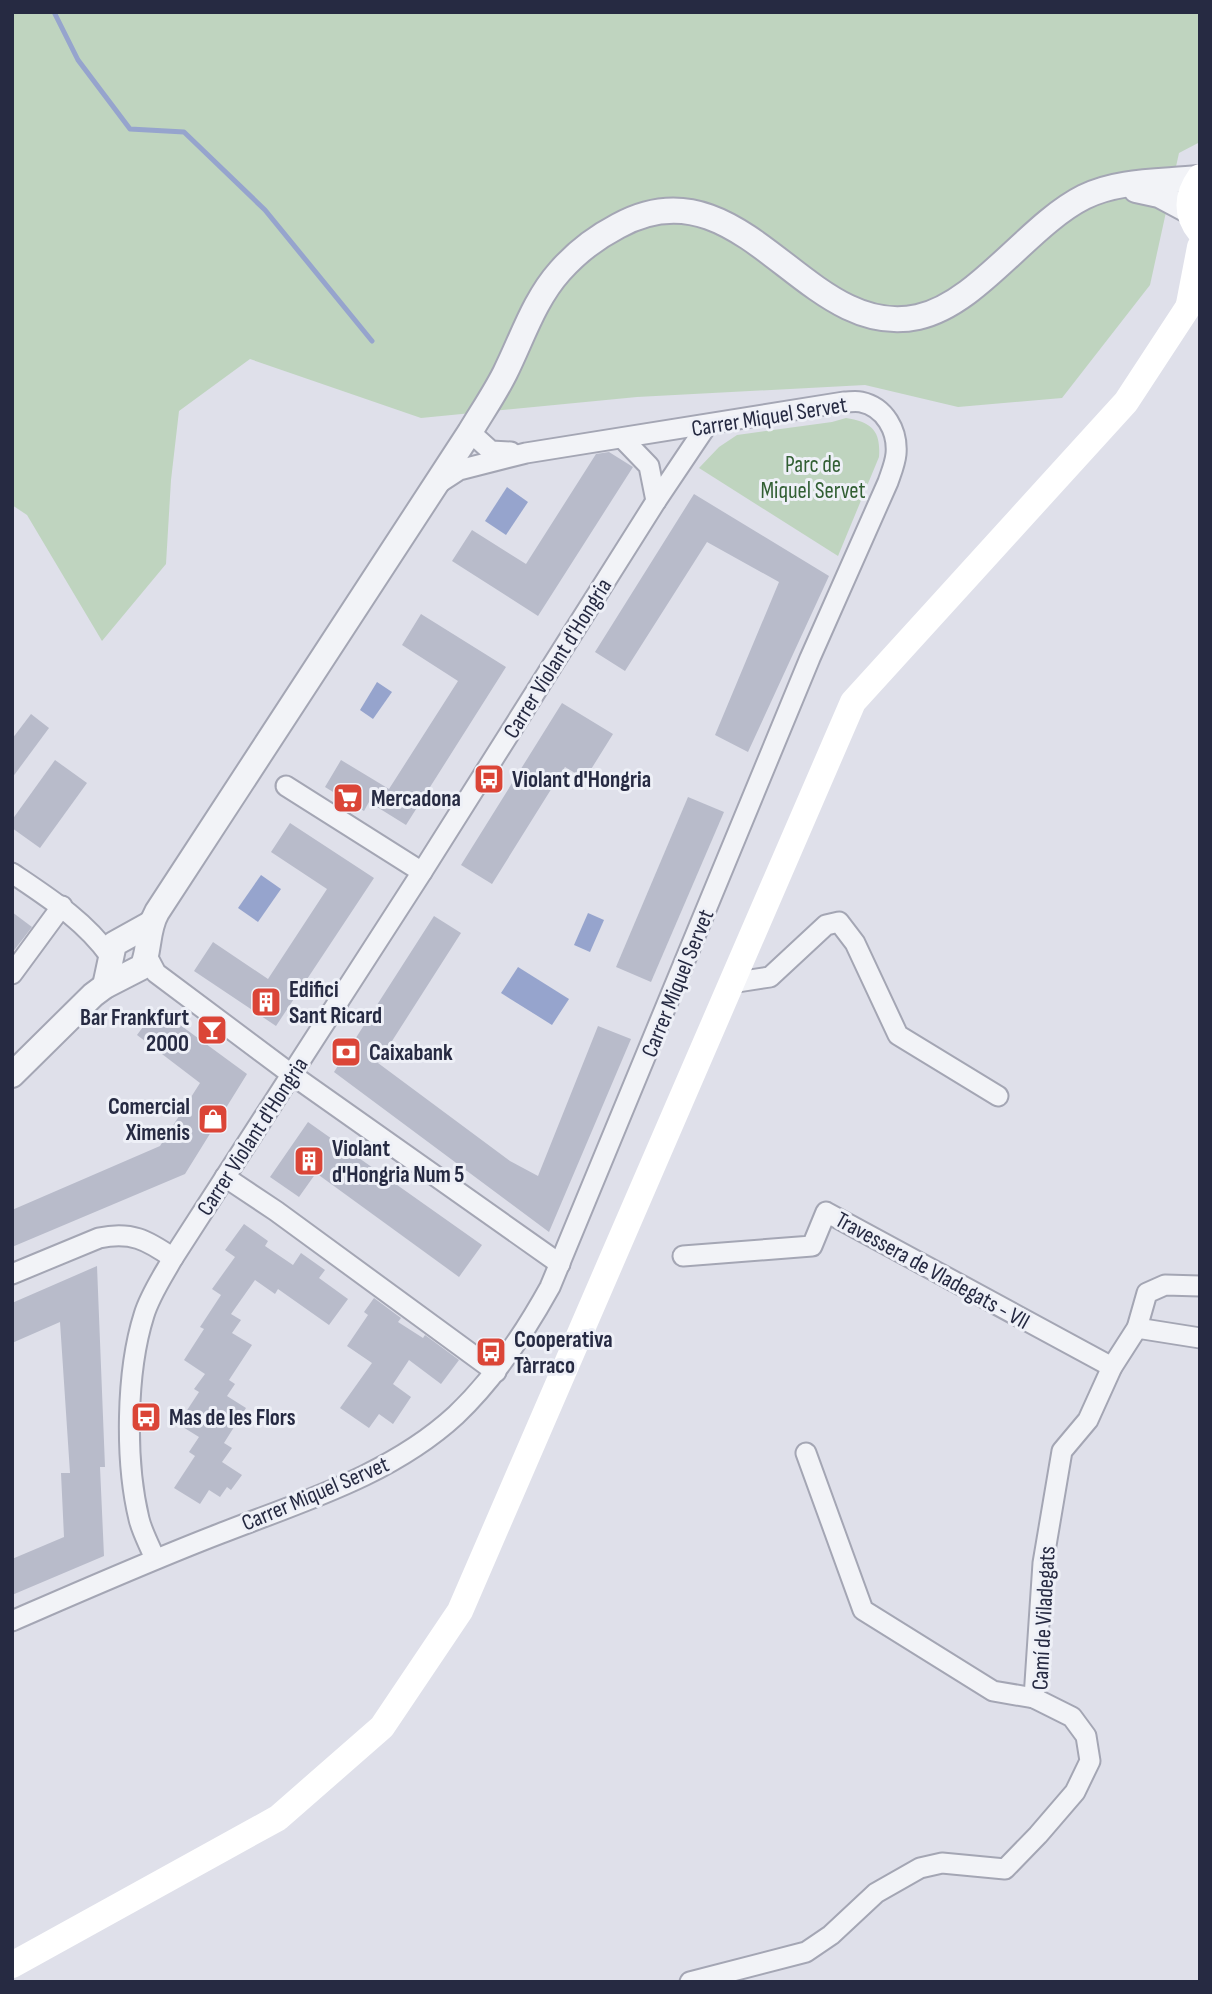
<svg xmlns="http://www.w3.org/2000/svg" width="1212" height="1994" viewBox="0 0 1212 1994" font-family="'Sofia Sans Condensed',sans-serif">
  <rect width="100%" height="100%" fill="#dfe0ea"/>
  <g fill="#bfd4bf">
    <polygon points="12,12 1200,12 1200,142 1179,153 1150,285 1062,398 958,407 865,385 637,397 421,418 250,359 179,411 171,480 166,564 102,641 27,515 12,505"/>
    <path d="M846,418C871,422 881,430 879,457L838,556L699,468L719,447L737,435L832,422Z"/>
  </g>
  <g fill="#96a4cd">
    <polygon points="507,487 528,502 506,535 485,521"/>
    <polygon points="377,682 392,692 373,719 360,710"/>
    <polygon points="261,875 281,889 258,922 238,908"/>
    <polygon points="588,913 604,920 590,952 574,945"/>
    <polygon points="518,967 569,999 552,1025 501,993"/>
  </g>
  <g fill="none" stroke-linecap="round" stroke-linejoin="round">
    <polyline stroke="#96a4cd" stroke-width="5" points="54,12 78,60 130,129 184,132 265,210 372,341"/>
  </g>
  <g fill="#b8bbca">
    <polygon points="609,452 633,467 538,616 452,561 472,530 526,564 596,454"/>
    <polygon points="694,494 829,576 748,752 715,735 779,582 707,542 625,671 595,652"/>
    <polygon points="421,614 506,667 406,825 369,802 364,811 325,787 341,760 389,789 458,681 402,645"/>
    <polygon points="562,703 613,734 585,779 565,767 492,884 461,865"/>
    <polygon points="31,714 49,728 12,778 12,739"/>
    <polygon points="55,760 87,783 40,848 12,828 12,820"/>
    <polygon points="688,797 724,812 651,982 616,967"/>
    <polygon points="290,823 374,878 276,1026 194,971 213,942 268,979 327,889 271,852"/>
    <polygon points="12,912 32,927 12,953"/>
    <polygon points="434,916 461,933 378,1063 510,1161 538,1176 598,1026 631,1039 549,1232 334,1072"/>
    <polygon points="157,1008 247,1074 185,1174 12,1247 12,1210 160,1146 200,1083 137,1035"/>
    <polygon points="308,1122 482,1245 459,1277 316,1173 299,1197 270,1177"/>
    <polygon points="244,1224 268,1241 265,1246 293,1265 301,1253 325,1270 319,1278 348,1299 329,1325 278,1289 275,1294 255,1280 231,1314 241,1320 232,1333 252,1345 229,1380 235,1384 227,1396 246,1408 224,1443 232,1448 222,1462 242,1475 231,1490 227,1487 220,1497 209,1490 200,1504 174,1488 195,1456 189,1452 199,1437 178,1424 199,1392 194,1389 205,1374 184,1360 204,1329 200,1327 221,1295 212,1289 235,1257 225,1250"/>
    <polygon points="97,1266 105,1467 100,1467 104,1556 12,1595 12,1559 64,1537 61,1473 70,1473 60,1322 12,1343 12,1303"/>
    <polygon points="374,1298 401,1318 398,1322 423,1338 425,1335 459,1360 441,1384 409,1360 393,1384 411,1397 393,1424 379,1414 369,1428 340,1408 372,1363 347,1346 368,1315 364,1312"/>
  </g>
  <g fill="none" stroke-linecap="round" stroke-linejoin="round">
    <g stroke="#a4a6b4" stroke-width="23">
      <g id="minor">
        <polyline points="470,432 491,451 511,452"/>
        <polyline points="623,439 649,466 656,501"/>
        <polyline points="286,786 422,872"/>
        <path d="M12,873C49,898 84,920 110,956"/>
        <polyline points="146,954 156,973 291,1074 560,1264"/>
        <polyline points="12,974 62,906"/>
        <polyline points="731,983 770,977 826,925 839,922 855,943 898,1035 998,1096"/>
        <polyline points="225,1177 276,1211 496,1372"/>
        <polyline points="683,1256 812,1246 826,1212 1112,1367"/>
        <path d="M12,1274L99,1238C131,1231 147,1240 173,1258"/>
        <polyline points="1137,1328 1200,1338"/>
        <path d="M155,1559C150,1546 142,1532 139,1519C125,1461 126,1372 144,1315C150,1295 163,1276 173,1258L422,872L656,501L707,425"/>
        <path d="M12,1621C81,1591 149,1561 219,1534C300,1502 390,1476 456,1415C495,1378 524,1334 550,1287L810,658L888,482C891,473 895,464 896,454C898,431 885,407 861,402C856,401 849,402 844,402L526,453L459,470L439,483"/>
        <polyline points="1034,1698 1043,1563 1062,1451 1088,1420 1112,1367 1137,1328 1147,1293 1165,1285 1200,1286"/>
        <polyline points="690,1982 806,1952 831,1935 876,1893 920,1868 942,1863 1005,1869 1038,1835 1075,1792 1090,1761 1086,1736 1072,1717 1034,1698 993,1691 863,1610 806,1453"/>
      </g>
    </g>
    <g stroke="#a4a6b4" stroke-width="28">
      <g id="tertiary">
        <polyline points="1136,190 1159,195 1189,211"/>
        <polyline points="105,986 114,944 150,924"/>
        <path d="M12,1075L93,995L105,986L142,967C150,953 146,931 157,912L470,432C482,412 495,393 505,373C522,339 534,300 560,271C576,253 597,237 618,226C743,157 805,342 918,317C978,304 1028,225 1084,197C1118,180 1161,182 1198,178"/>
      </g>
    </g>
    <use href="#minor" stroke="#f2f3f7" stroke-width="19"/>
    <use href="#tertiary" stroke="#f2f3f7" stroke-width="24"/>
    <g stroke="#fff" stroke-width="26">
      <path d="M1200,177C1187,195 1185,214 1200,232"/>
      <polyline points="1189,304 1200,247"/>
      <polyline points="12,1965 278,1818 382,1727 460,1611 853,702 1126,402 1200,289"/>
    </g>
  </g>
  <defs>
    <g id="bus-square" transform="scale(1.575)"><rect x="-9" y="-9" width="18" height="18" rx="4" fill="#db4537" stroke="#eef0f7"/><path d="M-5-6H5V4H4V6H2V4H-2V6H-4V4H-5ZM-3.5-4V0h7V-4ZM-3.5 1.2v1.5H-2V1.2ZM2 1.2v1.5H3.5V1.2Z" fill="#fff"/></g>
    <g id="supermarket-square" transform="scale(1.575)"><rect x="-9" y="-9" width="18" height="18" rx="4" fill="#db4537" stroke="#eef0f7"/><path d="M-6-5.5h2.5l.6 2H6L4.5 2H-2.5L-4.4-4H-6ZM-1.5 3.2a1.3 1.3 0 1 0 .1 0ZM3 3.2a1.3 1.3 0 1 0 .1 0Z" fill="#fff"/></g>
    <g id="building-square" transform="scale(1.575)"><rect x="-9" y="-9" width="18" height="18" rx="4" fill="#db4537" stroke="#eef0f7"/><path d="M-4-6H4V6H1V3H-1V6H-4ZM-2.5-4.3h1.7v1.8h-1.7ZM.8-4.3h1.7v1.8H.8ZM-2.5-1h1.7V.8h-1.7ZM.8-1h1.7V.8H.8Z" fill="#fff"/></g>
    <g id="bar-square" transform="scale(1.575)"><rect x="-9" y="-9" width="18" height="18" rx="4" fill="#db4537" stroke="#eef0f7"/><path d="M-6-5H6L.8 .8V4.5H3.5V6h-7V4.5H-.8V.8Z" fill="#fff"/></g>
    <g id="bank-square" transform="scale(1.575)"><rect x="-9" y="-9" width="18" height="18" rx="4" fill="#db4537" stroke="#eef0f7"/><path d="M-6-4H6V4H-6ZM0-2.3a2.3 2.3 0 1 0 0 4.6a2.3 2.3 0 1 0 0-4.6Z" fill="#fff"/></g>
    <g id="shop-square" transform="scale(1.575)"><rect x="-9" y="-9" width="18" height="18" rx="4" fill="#db4537" stroke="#eef0f7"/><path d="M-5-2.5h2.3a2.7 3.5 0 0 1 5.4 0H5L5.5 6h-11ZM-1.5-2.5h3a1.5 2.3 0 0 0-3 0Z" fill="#fff"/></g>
  </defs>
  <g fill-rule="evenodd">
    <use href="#bus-square" x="489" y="779"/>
    <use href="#supermarket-square" x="348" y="798"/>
    <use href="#building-square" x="266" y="1002"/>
    <use href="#bar-square" x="212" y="1030"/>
    <use href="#bank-square" x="346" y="1052"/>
    <use href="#shop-square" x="213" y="1119"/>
    <use href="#building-square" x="309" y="1161"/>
    <use href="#bus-square" x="491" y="1352"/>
    <use href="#bus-square" x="146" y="1417"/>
  </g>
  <g text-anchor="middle" stroke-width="6" stroke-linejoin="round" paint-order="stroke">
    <g font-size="23" fill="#262a42" stroke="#eef0f7">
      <text transform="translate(769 416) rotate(-9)" y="8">Carrer Miquel Servet</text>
      <text transform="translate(557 658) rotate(-58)" y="8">Carrer Violant d'Hongria</text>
      <text transform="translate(677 983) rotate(-68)" y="8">Carrer Miquel Servet</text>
      <text transform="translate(252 1136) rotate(-57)" y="8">Carrer Violant d'Hongria</text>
      <text transform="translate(933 1270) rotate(29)" y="8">Travessera de Vladegats - VII</text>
      <text transform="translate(315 1493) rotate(-23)" y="8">Carrer Miquel Servet</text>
      <text transform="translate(1043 1618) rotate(-87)" y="8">Camí de Viladegats</text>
    </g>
    <g font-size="23" fill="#325f34" stroke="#eef0f7">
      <text x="813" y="472">Parc de<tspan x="813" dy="26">Miquel Servet</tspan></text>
    </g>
    <g font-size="23" font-weight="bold" fill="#262a42" stroke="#eef0f7" text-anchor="start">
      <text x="512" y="787">Violant d'Hongria</text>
      <text x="371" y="806">Mercadona</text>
      <text x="289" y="997">Edifici<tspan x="289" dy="26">Sant Ricard</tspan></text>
      <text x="189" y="1025" text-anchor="end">Bar Frankfurt<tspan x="189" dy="26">2000</tspan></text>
      <text x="369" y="1060">Caixabank</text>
      <text x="190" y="1114" text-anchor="end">Comercial<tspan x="190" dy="26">Ximenis</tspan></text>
      <text x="332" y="1156">Violant<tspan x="332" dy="26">d'Hongria Num 5</tspan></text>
      <text x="514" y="1347">Cooperativa<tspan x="514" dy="26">Tàrraco</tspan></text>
      <text x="169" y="1425">Mas de les Flors</text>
    </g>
  </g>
  <rect width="1212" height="1994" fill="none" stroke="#262a42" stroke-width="28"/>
</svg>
